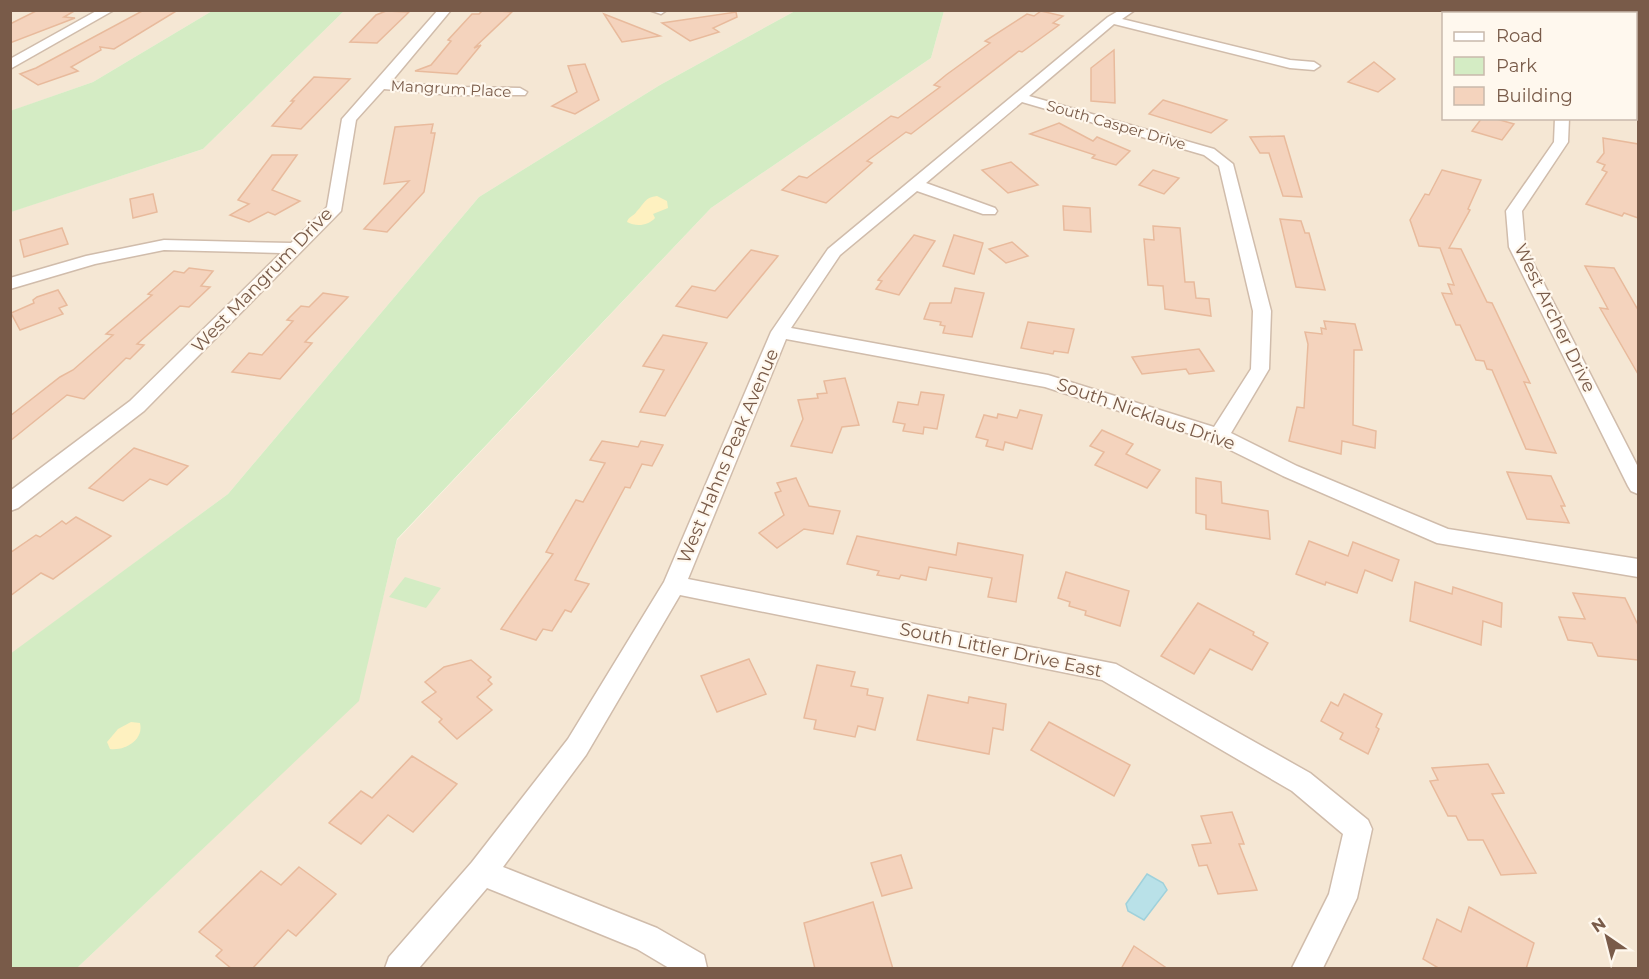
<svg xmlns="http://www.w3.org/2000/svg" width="1649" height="979" viewBox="0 0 1649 979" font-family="Montserrat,sans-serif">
  <rect width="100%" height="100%" fill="#fdf5e6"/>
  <g fill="#f5e7d4">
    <polygon points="1593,10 1595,13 1444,14 1444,118 1636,118 1636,60 1638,63 1638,968 77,968 358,701 397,540 711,208 931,58 944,11"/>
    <polygon points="10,11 212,11 93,82 11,111"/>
    <polygon points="344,11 795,11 660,85 479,197 228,494 11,654 10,212 203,149"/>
  </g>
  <g fill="#d4ecc4">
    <polygon points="212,11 344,11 203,149 11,212 10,111 93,82"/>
    <polygon points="795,11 944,11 931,58 711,208 397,539 359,701 77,968 11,968 10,654 228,494 479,197 660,85"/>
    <polygon points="405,577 441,588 426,608 389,597"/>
  </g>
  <g fill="#fef1c0">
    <path d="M657,196L667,201L668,208L653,214L655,218C648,226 636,227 627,222C629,216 633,217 637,211C644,204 645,197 657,196Z"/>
    <path d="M131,722L140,723C144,740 125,751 110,749L107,742L118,729Z"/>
  </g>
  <polygon fill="#b9e1e8" stroke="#9fd1db" stroke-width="1.5" points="1147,874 1163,883 1167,890 1144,920 1128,911 1126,904"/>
  <g fill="#f4d3bd" stroke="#e8ba9c" stroke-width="1.5">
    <polygon points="38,10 76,10 64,17 75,18 10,43 10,24"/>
    <polygon points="144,10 178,10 114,49 100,47 101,50 71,67 78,71 38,85 20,74 36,68"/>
    <polygon points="483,10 512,12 474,48 481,45 457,74 415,71 431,65 451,41 448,40 472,14 479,14"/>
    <polygon points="386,11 409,12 377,43 350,42 376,15"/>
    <polygon points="1041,11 1063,16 1053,23 1059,25 1022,52 1019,51 911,134 906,132 867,161 872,163 826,203 782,190 799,176 807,178 891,116 898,118 940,87 934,85 946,75 990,43 985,41 1027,14 1034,16"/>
    <polygon points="736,12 737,17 713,28 719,32 690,41 662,23"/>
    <polygon points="604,14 660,36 622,42"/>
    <polygon points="1114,50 1115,103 1091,101 1091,68"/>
    <polygon points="1374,62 1395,79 1378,92 1348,82"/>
    <polygon points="585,64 599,100 575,114 552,106 577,92 568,66"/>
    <polygon points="314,77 350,79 301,129 272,126 294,101 291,101"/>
    <polygon points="1163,100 1183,106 1227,120 1211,133 1149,114"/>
    <polygon points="1482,118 1493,118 1514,124 1502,140 1472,131"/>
    <polygon points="1059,123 1093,141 1097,137 1130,151 1116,165 1092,158 1095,155 1030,134"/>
    <polygon points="433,124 431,133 435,133 424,192 387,232 364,229 409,181 384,184 395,127"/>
    <polygon points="1284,136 1302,197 1283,196 1269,153 1260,153 1250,137"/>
    <polygon points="1603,138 1638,144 1638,218 1624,213 1622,216 1586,204 1607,172 1602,170 1605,165 1597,162 1604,153"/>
    <polygon points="272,155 297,155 272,190 300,201 275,215 268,212 249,222 230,215 249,204 238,200"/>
    <polygon points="1011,162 1038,185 1008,193 982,170"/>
    <polygon points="1153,170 1179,178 1164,194 1139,185"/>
    <polygon points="1442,170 1481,180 1468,209 1470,210 1449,248 1461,249 1487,302 1492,303 1530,383 1524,382 1556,453 1526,449 1492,370 1487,369 1484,361 1476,360 1460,325 1456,325 1442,293 1452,294 1448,284 1454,285 1440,248 1419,246 1410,220 1425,194 1429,195"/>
    <polygon points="153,194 157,212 133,218 130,199"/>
    <polygon points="1063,206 1090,208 1091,232 1064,230"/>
    <polygon points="1280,219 1301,221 1305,233 1309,233 1325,290 1296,287"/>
    <polygon points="1153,226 1180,228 1185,282 1194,282 1196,298 1209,299 1211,316 1165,309 1163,286 1148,285 1144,239 1154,240"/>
    <polygon points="62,228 68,244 24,257 20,240"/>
    <polygon points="914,235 935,241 899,295 876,289 882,281 878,280"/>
    <polygon points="954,235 983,243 974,274 943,266"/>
    <polygon points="1012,242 1028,256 1006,263 989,249"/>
    <polygon points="751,250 778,256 727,318 676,306 692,286 715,291"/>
    <polygon points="1585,266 1614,268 1638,310 1638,374 1600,308 1608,309"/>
    <polygon points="189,268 213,271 201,286 210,287 189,307 180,306 137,344 144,345 130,359 126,358 84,399 67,395 10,441 10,416 60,377 73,370 113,335 106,334 152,295 148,294 174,271 184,273"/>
    <polygon points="955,288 984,293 972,337 943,333 945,326 940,325 941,322 924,319 930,303 951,303"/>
    <polygon points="58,290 67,305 59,308 63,314 20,330 11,313 34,303 33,300 37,297"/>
    <polygon points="323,293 348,297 305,342 312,343 280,379 232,372 249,353 262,355 293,321 287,320 301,306 309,307"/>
    <polygon points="1324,321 1355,324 1362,350 1354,350 1353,425 1376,431 1375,448 1342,441 1341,454 1289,441 1297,407 1304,408 1308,344 1305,332 1322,334 1321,328 1326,329"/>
    <polygon points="1028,322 1074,329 1068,353 1054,351 1053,354 1021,348"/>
    <polygon points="663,335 707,343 665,416 640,412 664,370 643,366"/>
    <polygon points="1199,349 1214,371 1189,374 1186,369 1142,374 1132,357"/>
    <polygon points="845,378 859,425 842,427 832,453 791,446 803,419 798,400 818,398 817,394 827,393 824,381"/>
    <polygon points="921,392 944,395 937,429 924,427 923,434 903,431 905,424 893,422 898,402 918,405"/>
    <polygon points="1020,410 1042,415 1032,449 1005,442 1003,450 986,446 988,440 976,437 984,415 997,418 998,414 1017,418"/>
    <polygon points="1102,430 1133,444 1126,454 1160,470 1147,488 1095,465 1104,452 1090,446"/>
    <polygon points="602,441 638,447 641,441 663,445 652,466 642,464 630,488 625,487 575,580 589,584 571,612 565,610 552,631 543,629 536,640 501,629 553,554 546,552 576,500 583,502 605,463 590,460"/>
    <polygon points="134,448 188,466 167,485 150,479 123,501 89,488"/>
    <polygon points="1507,472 1551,476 1565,506 1561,506 1569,523 1527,519"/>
    <polygon points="796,478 809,506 840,511 833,534 804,529 777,548 759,533 784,515 775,493 781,491 777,483"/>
    <polygon points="1196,478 1221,482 1222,503 1268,511 1270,539 1206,529 1206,515 1196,513"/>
    <polygon points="76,517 111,536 53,579 41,573 10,596 10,553 36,535 40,537 62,521 66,524"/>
    <polygon points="857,536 956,555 958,543 1023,555 1016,602 988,597 992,578 929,567 926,580 901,575 899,579 877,575 879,571 847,564"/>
    <polygon points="1309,541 1348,556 1353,542 1399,560 1392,581 1365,570 1357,593 1326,582 1325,585 1296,574"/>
    <polygon points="1066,572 1129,591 1120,626 1085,615 1086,611 1069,606 1070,602 1058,598"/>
    <polygon points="1415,582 1452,594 1453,587 1502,603 1501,627 1483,621 1481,645 1410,621"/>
    <polygon points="1573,593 1625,598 1638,625 1638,660 1598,656 1592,643 1568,640 1559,617 1585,619"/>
    <polygon points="1198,603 1254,632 1253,635 1268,643 1252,670 1210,649 1194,674 1161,656"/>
    <polygon points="749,659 766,694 717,712 701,676"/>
    <polygon points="471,660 491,677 488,680 492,684 477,697 492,710 457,739 439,722 442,719 422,702 436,692 425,682 444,667"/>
    <polygon points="817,665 855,672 851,686 868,689 867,695 883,698 875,730 858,726 855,737 814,729 816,720 804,718"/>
    <polygon points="1344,694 1382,714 1376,727 1379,729 1368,754 1340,739 1343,733 1321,721 1331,702 1338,706"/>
    <polygon points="928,695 968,703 969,697 1006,704 1003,730 993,728 989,754 917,740"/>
    <polygon points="1049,722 1130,765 1114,796 1031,750"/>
    <polygon points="412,756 457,784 413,832 388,815 361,844 329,823 361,791 372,798"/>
    <polygon points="1488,764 1504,793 1492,794 1536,873 1501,875 1483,840 1468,840 1456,816 1448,816 1430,781 1438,780 1432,768"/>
    <polygon points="1232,812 1244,844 1239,844 1257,890 1218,894 1207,865 1199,866 1192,845 1211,843 1201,816"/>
    <polygon points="901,855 912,888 882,896 871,863"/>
    <polygon points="299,867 336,894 296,936 288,930 252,969 232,969 216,956 222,950 199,932 261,871 281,885"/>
    <polygon points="873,902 893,969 815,969 804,923"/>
    <polygon points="1469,907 1534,943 1526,969 1440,969 1423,959 1437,919 1461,932"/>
    <polygon points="1134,946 1168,969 1121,969"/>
  </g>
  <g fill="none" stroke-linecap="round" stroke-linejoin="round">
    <g stroke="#d0bcab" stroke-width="3">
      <g id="minor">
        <polygon points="98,10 114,10 10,69 10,59"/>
        <polygon points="438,10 451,10 391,82 452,87 520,88 527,92 525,95 452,95 384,89 356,120 341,211 144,411 18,508 10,511 10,491 130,401 281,253 164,250 95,264 10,289 10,278 86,256 164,240 291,243 327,207 342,119"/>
        <polygon points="649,10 667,10 661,14"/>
        <path d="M1120,10H1135L1122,19L1290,60L1314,62L1320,66L1314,70L1290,68L1114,24L1029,96L1214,149L1233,164L1271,311L1269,369L1231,433L1297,466L1448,529L1638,559V577L1437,543L1283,476L1212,441L1045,387L786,339L688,579L1116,664L1310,773L1368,820L1372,829L1357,898L1323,968H1292L1329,894L1343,834L1292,791L1102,680L680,595L586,755L503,867L657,928L704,955L707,968H669L637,949L487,888L419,968H385L389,957L472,862L568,739L664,582L771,332L828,249L1108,17ZM1022,102L1204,155L1219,166L1253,311L1251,369L1214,427L1048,375L791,328L840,255L917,191L983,214H995L997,211L995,208L926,183Z"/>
        <rect x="1491" y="10" width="12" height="4"/>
        <polygon points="1555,118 1569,118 1568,142 1522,211 1525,247 1638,467 1638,494 1631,491 1628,486 1509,247 1506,211 1554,142"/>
      </g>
    </g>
    <use href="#minor" fill="#fff" fill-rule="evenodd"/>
  </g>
  <g text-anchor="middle" stroke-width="4.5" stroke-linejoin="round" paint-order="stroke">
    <g font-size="15" fill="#795b49" stroke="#fff8ee">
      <text transform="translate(451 89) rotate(3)" y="5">Mangrum Place</text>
      <text transform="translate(1116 125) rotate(16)" y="5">South Casper Drive</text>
    </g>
    <g font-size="18" fill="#795b49" stroke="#fff8ee">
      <text transform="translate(262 280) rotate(-46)" y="6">West Mangrum Drive</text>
      <text transform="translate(1555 318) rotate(64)" y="6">West Archer Drive</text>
      <text transform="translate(1146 414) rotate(19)" y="6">South Nicklaus Drive</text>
      <text transform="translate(728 456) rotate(-67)" y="6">West Hahns Peak Avenue</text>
      <text transform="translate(1001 650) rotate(12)" y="6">South Littler Drive East</text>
    </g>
  </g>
  <rect width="1649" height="979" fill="none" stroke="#795b49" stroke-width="24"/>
  <rect x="1442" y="12" width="195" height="108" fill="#fff8ee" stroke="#c9b9ac" stroke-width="1.5"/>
  <rect x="1454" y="32" width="30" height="9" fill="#ffffff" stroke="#c9b9ac" stroke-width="1.5"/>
  <text x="1496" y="42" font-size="18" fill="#795b49">Road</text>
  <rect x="1454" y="57" width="30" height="18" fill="#d4ecc4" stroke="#c9b9ac" stroke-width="1.5"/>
  <text x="1496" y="72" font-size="18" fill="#795b49">Park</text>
  <rect x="1454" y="87" width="30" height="18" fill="#f4d3bd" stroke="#c9b9ac" stroke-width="1.5"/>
  <text x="1496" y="102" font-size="18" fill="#795b49">Building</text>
  <g transform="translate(1607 937) rotate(325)" stroke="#fff8ee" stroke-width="4.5" paint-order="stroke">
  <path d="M0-4.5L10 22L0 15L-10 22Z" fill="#795b49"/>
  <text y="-9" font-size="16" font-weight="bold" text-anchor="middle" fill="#795b49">N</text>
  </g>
</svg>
